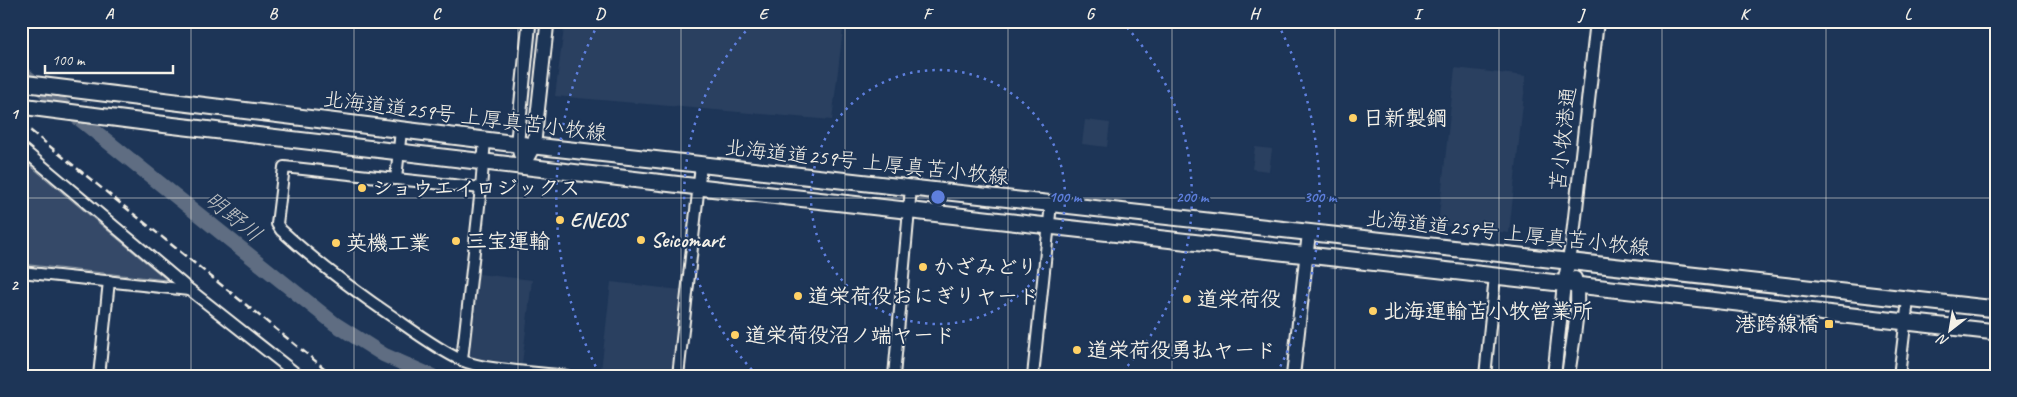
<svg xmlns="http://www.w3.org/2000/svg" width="2017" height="397" viewBox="0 0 2017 397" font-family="Caveat,'Klee One',sans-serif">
  <rect width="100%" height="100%" fill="#1d3557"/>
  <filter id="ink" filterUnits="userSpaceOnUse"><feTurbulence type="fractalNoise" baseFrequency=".02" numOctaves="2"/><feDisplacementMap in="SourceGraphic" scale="10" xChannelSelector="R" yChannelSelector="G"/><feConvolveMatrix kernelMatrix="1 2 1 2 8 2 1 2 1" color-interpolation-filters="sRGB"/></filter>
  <g filter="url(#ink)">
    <g fill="#2a4060">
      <polygon points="565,21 844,21 832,120 555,96"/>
      <polygon points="1455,68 1526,76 1509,233 1438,225"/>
      <polygon points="1085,120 1110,123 1107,147 1082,144"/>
      <polygon points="1255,147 1272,149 1269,171 1252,169"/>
      <polygon points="479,274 532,280 522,364 475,358 469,355"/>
      <polygon points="611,282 680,290 671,376 639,376 601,371"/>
    </g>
    <polygon fill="#354a67" stroke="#949ea8" points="21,158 167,280 21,264"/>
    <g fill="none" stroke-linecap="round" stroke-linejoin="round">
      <polyline stroke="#5e6d82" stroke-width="15" points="21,72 335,324 384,355 432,376"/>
      <g stroke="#f4f1e8" stroke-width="14">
        <g id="minor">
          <polyline points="21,148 190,290 299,376"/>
          <polyline points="396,179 401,130"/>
          <polyline points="481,188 485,140"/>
          <polyline points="21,272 189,290"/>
          <path d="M462,360L481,188L284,167L277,224L281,230C317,263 356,292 396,319C416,333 439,350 461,360C486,371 538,372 567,376"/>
          <polyline points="99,376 109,281"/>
          <polyline points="678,376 701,165"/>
          <polyline points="894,376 911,188"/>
          <polyline points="1033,376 1051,204"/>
          <polyline points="1485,376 1495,276"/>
          <polyline points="1899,376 1908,300"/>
        </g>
      </g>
      <g stroke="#f4f1e8" stroke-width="16">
        <g id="tertiary">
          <polyline points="520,154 517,144 529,26 531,21"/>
          <polyline points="523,166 534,146 547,26 546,21"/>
          <polyline points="1293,376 1309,233"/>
          <polyline points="1554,376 1564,284 1572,244 1597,21"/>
          <path d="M1568,376C1571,351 1582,301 1575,278"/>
        </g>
      </g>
      <g stroke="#f4f1e8" stroke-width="19">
        <g id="secondary">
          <polyline points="21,83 517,144 1996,309"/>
          <polyline points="21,106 160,124 699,187 1996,332"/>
        </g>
      </g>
      <use href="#minor" stroke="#1d3557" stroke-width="10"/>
      <use href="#tertiary" stroke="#1d3557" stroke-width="12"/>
      <use href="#secondary" stroke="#1d3557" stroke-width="15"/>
      <polyline stroke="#f4f1e8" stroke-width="2.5" stroke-dasharray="8 4" stroke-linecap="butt" points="21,123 334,376"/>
    </g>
  </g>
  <path fill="none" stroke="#f4f1e8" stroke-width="1" stroke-opacity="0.55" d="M191,21V376M354,21V376M518,21V376M681,21V376M845,21V376M1008,21V376M1172,21V376M1335,21V376M1499,21V376M1662,21V376M1826,21V376M21,198H1996"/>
  <g fill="none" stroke="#5e7fdd" stroke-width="2.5" stroke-dasharray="2.5 5">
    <circle cx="938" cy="197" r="127"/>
    <path d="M757 375A254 254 0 0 1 754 22M1122 22A254 254 0 0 1 1119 375"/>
    <path d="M599 373A382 382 0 0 1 598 24M1278 24A382 382 0 0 1 1277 373"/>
  </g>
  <g fill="#ffd166" stroke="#1d3557" stroke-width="2">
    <circle cx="1353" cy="118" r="5"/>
    <circle cx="362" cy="188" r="5"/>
    <circle cx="560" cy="220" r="5"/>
    <circle cx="641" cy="240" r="5"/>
    <circle cx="456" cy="241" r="5"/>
    <circle cx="336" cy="243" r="5"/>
    <circle cx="923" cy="267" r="5"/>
    <circle cx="798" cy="296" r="5"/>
    <circle cx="1187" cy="299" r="5"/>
    <circle cx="1373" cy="311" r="5"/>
    <rect x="1824" y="319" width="10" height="10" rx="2.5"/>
    <circle cx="735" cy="335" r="5"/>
    <circle cx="1077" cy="350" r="5"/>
  </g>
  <g text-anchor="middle" stroke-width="4" stroke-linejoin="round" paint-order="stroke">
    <g font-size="21" fill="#f4f1e8" stroke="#1d3557">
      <text transform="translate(465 116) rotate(7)" y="7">北海道道259号 上厚真苫小牧線</text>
      <text transform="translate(1563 139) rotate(-84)" y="7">苫小牧港通</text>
      <text transform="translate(867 162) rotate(6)" y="7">北海道道259号 上厚真苫小牧線</text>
      <text transform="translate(1508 233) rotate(6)" y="7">北海道道259号 上厚真苫小牧線</text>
    </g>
    <g font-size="21" font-weight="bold" fill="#f4f1e8" stroke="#1d3557" text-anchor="start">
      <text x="1363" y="125">日新製鋼</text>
      <text x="372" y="195">ショウエイロジックス</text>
      <text x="570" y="227">ENEOS</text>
      <text x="651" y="247">Seicomart</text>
      <text x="466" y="248">三宝運輸</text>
      <text x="346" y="250">英機工業</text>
      <text x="933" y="274">かざみどり</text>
      <text x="808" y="303">道栄荷役おにぎりヤード</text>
      <text x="1197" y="306">道栄荷役</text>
      <text x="1383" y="318">北海運輸苫小牧営業所</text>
      <text x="1819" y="331" text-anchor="end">港跨線橋</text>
      <text x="745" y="342">道栄荷役沼ノ端ヤード</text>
      <text x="1087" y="357">道栄荷役勇払ヤード</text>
    </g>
    <g font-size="22" font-style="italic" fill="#c0c3c4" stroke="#1d3557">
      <text transform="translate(234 216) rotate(39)" y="8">明野川</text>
    </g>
  </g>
  <circle cx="938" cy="197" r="8" fill="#5e7fdd" stroke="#1d3557" stroke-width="2.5"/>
  <g font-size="15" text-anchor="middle" font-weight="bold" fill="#5e7fdd" stroke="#1d3557" stroke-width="4" stroke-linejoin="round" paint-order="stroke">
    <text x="1065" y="202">100 m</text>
    <text x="1192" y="202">200 m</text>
    <text x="1320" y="202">300 m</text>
  </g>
  <rect width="2017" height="397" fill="none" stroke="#1d3557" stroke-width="55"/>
  <g transform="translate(1950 330) rotate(211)" stroke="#1d3557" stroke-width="4" paint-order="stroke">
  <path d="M0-4L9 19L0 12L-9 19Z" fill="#f4f1e8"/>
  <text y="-8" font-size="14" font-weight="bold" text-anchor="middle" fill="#f4f1e8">N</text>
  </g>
  <path d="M45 65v8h128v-8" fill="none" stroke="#f4f1e8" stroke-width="2.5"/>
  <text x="52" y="65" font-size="15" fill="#f4f1e8" stroke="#1d3557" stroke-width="4" paint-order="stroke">100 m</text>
  <rect x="28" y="28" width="1962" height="342" fill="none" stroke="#f4f1e8" stroke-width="2"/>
  <g font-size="16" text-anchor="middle" font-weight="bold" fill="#f4f1e8">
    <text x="109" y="19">A</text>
    <text x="273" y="19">B</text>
    <text x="436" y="19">C</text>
    <text x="600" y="19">D</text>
    <text x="763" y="19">E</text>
    <text x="927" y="19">F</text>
    <text x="1090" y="19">G</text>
    <text x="1254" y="19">H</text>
    <text x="1417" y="19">I</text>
    <text x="1581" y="19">J</text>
    <text x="1744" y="19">K</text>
    <text x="1908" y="19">L</text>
    <text x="14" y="119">1</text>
    <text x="14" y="290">2</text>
  </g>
</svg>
